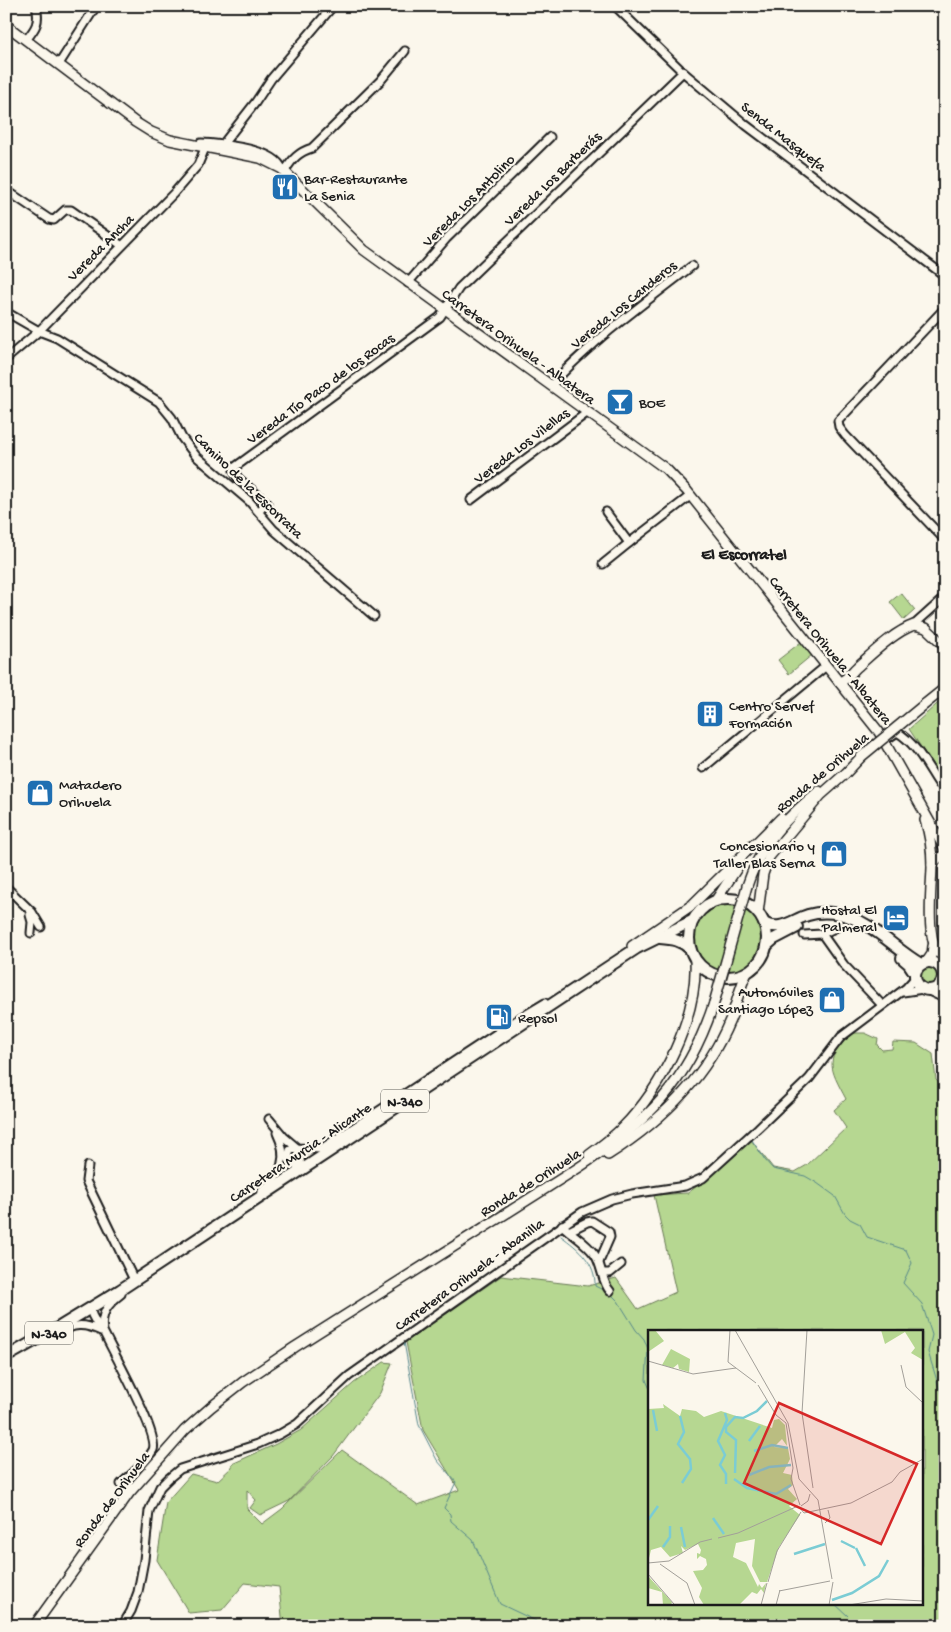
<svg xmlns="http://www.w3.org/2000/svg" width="951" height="1632" viewBox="0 0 951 1632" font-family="'Gochi Hand',sans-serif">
  <rect width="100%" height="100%" fill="#fbf7ec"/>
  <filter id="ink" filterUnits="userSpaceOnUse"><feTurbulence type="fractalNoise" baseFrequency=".02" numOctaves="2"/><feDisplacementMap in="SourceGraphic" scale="10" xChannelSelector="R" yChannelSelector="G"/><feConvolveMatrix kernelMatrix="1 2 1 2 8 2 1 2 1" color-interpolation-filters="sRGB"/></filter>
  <g filter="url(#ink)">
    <g fill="#b6d791" stroke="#697a56" fill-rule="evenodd">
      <polygon points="901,593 915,610 904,620 890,602"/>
      <polygon points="801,642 812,655 789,674 778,660"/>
      <polygon points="945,697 945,778 942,779 909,729"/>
      <path d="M726,903L737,905L718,972C680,958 686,910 726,903Z"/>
      <path d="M744,908C776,926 763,973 726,973Z"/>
      <circle cx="929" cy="976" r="9"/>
      <path d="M854,1033H865L878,1039L877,1045L882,1050L892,1049L893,1042L916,1043L933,1054L936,1080L945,1089V1626H283L279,1587L245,1583L222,1610L189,1613L157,1560L166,1502L191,1474L217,1481L232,1467V1464L276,1444L301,1430L354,1383L384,1362L392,1363L380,1393L333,1456L289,1501L260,1515L250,1508L256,1500L247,1490V1509L262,1524L282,1509L342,1450L418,1505L459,1490L423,1430L406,1342L501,1276L588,1286L616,1278L638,1309L676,1292L654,1195L688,1193L729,1161L751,1140L773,1168L795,1172L807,1165L846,1128L834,1110L846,1099C829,1067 823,1058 854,1033ZM650,1331H922V1603H650Z"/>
    </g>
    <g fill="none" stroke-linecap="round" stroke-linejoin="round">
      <g stroke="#55868a" stroke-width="1">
        <polyline points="752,1140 765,1160 773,1169 805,1176 817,1183 835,1196 845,1214 850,1219 860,1224 867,1237 906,1250 912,1263 903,1283 922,1304 932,1335 928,1352 939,1387 945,1399"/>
        <path d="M561,1236C579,1249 596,1263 595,1286L607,1292"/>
        <polyline points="610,1293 618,1301 636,1330 644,1339 648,1349 646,1380 650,1389"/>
        <polyline points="404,1342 419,1425 437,1460 456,1482 444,1508 450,1514 451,1521 473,1540 500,1604 536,1621 539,1626"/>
        <polyline points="834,1603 848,1616"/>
      </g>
      <g stroke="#1c1c1c" stroke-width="11">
        <g id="minor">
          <polyline points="615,6 683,72 746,125 945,276"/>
          <path d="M26,40C36,28 40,22 36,6"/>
          <polyline points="59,64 96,6"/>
          <path d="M201,143C220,144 275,148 282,169"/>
          <polyline points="223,144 255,103 271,79 333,6"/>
          <path d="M285,171C292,159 299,152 312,148L381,80L405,51"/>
          <polyline points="6,190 49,219 54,220 65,210 71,210 121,245"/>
          <polyline points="408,283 447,238 550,137"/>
          <polyline points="945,308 838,421 839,427 845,435 945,540"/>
          <polyline points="6,312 39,331 57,338 159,402 172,418 182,438 196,456 249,501 274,530 374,616"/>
          <polyline points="6,359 39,331 174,193 198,165 205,148"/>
          <path d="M552,385C567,366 586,351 604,335C633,311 662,289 692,266"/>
          <polyline points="471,500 588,412"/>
          <polyline points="259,511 267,503 238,478 234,471 235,467 440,317 459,288 683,72"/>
          <polyline points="606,512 629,543 690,496"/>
          <polyline points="603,564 629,543"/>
          <polyline points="914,625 945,597"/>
          <path d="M890,737L897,732C916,743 927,766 939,784L945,781"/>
          <polyline points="703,768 826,666"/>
          <polyline points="6,887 32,912 41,927"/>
          <polyline points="30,915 32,922 31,933"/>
          <polyline points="822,934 844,965 882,1005"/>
          <polyline points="804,935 822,934 837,927"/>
          <polyline points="903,992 923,989"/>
          <polyline points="269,1119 284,1137 297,1148 321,1149 520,1018 545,1003"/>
          <polyline points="287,1155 290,1161 301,1170"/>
          <polyline points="288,1158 290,1150 297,1148 300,1157 301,1170"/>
          <polyline points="88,1166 86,1181 134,1280"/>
          <path d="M262,1191C282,1175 289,1157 277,1133"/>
          <path d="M562,1225C572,1235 586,1242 595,1255C602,1265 602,1283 610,1291"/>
          <polyline points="569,1231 587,1222 592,1221 609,1232 610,1237 599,1262"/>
          <polyline points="603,1273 610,1273 621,1264"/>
          <polyline points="91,1308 92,1315 100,1330"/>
          <path d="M58,1333C74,1324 83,1323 101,1331"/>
          <path d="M121,1484C131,1474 146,1464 153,1450C160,1435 112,1350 103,1331C100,1313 108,1304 121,1294"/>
          <polyline points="122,1626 131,1611 138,1592 144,1560 149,1511 160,1487 169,1478 180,1469 258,1444 280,1434 297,1424 349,1376 582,1212 612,1199 632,1194 685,1186 703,1178 758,1128 809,1079 841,1037 906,988 915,978"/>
        </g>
      </g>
      <g stroke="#1c1c1c" stroke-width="12">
        <g id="major">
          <polyline points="6,25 135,122 151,132 170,140 260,158 282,169 364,250 666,469 687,491 879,732 945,849"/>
          <path d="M839,682C848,680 851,672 857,667C873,653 894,632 914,625L926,628L945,646"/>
          <polyline points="925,704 945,688"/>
          <path d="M925,820C930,835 932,851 932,866C932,886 923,951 945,957"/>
          <polyline points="751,848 781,818"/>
          <polyline points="932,865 939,857 945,857"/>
          <path d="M747,886C761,843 785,819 819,791"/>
          <polyline points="716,900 741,862"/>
          <polyline points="758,913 763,874 769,857 821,795 846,773 862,756"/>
          <polyline points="632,946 692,905 754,844"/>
          <polyline points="726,961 738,918"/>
          <polyline points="926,963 932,954 933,946"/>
          <polyline points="942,972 945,965"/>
          <path d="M589,1155C600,1147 612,1138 622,1128C662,1088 698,1018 695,960"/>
          <path d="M608,1155C660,1122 706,1078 730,1020C737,1004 739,988 747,973"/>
          <path d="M34,1626L130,1492L185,1430L211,1407L243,1382L295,1347L578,1168C647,1123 688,1083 714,1003"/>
        </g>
      </g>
      <g stroke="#1c1c1c" stroke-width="14">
        <g id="highway">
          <circle cx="728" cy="938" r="39"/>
          <path d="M764,923C780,932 792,920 808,915C818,912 829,912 839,914C871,920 894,949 921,964"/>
          <path d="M660,938C673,939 681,940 690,949"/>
          <polyline points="766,946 774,939 797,927"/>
          <polyline points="902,958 909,964 915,973"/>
          <circle cx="929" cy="976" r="14"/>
          <polyline points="930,990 945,997"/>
          <polyline points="6,1357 61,1326 120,1290 608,967 637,948 692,921"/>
        </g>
      </g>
      <use href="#minor" stroke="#fbf7ec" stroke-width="7"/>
      <use href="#major" stroke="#fbf7ec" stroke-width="9"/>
      <use href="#highway" stroke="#fbf7ec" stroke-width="10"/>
      <g stroke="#1c1c1c" stroke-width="12" stroke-linecap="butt">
        <g id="major-bridge">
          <polyline points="862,756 925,704"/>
          <polyline points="738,918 747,886"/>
          <polyline points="714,1003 726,961"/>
        </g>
      </g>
      <use href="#major-bridge" stroke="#fbf7ec" stroke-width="9"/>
    </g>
  </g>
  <defs>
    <g id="restaurant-square" transform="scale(1.4375)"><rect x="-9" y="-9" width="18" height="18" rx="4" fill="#1f6fb2" stroke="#fbf7ec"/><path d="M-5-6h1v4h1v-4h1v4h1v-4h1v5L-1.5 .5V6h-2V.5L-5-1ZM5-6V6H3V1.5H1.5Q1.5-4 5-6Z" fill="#fff"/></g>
    <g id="bar-square" transform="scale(1.4375)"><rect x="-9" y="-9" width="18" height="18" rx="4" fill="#1f6fb2" stroke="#fbf7ec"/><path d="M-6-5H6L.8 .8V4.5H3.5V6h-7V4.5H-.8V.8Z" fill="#fff"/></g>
    <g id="building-square" transform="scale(1.4375)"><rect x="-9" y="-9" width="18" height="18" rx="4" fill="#1f6fb2" stroke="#fbf7ec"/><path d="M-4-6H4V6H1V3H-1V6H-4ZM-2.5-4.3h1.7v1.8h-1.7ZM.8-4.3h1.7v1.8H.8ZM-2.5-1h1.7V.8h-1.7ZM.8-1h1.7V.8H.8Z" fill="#fff"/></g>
    <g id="shop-square" transform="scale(1.4375)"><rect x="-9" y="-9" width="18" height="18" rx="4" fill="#1f6fb2" stroke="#fbf7ec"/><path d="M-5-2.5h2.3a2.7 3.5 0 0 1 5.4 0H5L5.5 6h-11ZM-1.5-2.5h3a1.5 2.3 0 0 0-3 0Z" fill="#fff"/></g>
    <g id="hotel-square" transform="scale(1.4375)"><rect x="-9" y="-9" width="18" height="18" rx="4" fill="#1f6fb2" stroke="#fbf7ec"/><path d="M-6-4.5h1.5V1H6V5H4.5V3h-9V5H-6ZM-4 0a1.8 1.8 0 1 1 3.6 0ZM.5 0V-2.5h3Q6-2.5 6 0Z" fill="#fff"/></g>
    <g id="fuel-square" transform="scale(1.4375)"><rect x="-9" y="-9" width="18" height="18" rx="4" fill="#1f6fb2" stroke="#fbf7ec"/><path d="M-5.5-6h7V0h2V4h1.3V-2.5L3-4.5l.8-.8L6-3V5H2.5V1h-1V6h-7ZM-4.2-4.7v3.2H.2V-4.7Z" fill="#fff"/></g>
  </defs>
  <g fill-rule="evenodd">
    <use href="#restaurant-square" x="285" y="187"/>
    <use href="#bar-square" x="620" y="402"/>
    <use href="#building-square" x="710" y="714"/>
    <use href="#shop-square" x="40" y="793"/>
    <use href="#shop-square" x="834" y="854"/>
    <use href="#hotel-square" x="896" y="918"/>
    <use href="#shop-square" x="832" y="1000"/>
    <use href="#fuel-square" x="499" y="1017"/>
  </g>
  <g text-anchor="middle" stroke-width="4.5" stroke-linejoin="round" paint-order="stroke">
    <g fill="#fbf7ec" stroke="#5f5e5a" stroke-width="1">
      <rect x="381" y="1089.5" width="48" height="23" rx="4"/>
      <rect x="25" y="1321.5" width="48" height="23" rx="4"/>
    </g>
    <g font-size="14" font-weight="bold" fill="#1c1c1c">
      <text x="405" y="1106">N-340</text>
      <text x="49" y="1338">N-340</text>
    </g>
    <g font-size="15" fill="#1c1c1c" stroke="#fbf7ec">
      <text transform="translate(784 136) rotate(38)" y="5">Senda Masquefa</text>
      <text transform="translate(552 178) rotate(-44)" y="5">Vereda Los Barberás</text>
      <text transform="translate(468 200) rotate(-45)" y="5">Vereda Los Antolino</text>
      <text transform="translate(100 247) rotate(-45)" y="5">Vereda Ancha</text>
      <text transform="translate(623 304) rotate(-39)" y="5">Vereda Los Canderos</text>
      <text transform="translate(519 346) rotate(36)" y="5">Carretera Orihuela - Albatera</text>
      <text transform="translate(320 388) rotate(-36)" y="5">Vereda Tío Paco de los Rocas</text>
      <text transform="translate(521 445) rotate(-37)" y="5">Vereda Los Vilellas</text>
      <text transform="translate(249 485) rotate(44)" y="5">Camino de la Escorrata</text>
      <text transform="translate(831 650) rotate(51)" y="5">Carretera Orihuela - Albatera</text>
      <text transform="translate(822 772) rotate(-40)" y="5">Ronda de Orihuela</text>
      <text transform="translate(300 1152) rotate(-34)" y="5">Carretera Murcia - Alicante</text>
      <text transform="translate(530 1182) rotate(-32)" y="5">Ronda de Orihuela</text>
      <text transform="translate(469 1274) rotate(-36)" y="5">Carretera Orihuela - Abanilla</text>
      <text transform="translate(111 1499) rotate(-53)" y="5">Ronda de Orihuela</text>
    </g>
    <g font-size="15" fill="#1c1c1c" stroke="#fbf7ec" text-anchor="start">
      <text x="304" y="183">Bar-Restaurante<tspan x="304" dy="17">La Senia</tspan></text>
      <text x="639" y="407">BOE</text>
      <text x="729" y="710">Centro Servef<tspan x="729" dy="17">Formación</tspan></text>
      <text x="59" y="789">Matadero<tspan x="59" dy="17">Orihuela</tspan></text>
      <text x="815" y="850" text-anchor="end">Concesionario y<tspan x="815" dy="17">Taller Blas Serna</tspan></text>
      <text x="877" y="914" text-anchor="end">Hostal El<tspan x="877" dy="17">Palmeral</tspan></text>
      <text x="813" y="996" text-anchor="end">Automóviles<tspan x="813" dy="17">Santiago López</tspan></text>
      <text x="518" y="1022">Repsol</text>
    </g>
    <g font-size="16" font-weight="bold" fill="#1c1c1c" stroke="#fbf7ec">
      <text x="744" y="559">El Escorratel</text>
    </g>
  </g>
  <g transform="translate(648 1330)">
    <rect width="275" height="275" fill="#fbf7ec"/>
    <path d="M0,0H7L16,11L0,22ZM233,0H275V30L263,23L267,18L257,2L237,14ZM23,19L42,29L41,42L31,39L30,34L25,38L14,35ZM15,74L32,86L34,79L48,81L56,87L73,81L124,98L126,90L131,89L137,95L139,116L134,109L126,117L140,118L142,129L135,143L144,145L145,155L140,159L149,169L141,176L152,185L131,217L119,252H112L104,236L107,209L88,213L85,227L98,233L110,257L111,254L114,258L118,253L116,263L113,259L109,264L104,262L91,275H56L51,267L54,258L45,241L55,240L59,235L58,229L52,226L49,229V223L52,224L53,220L50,214L37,220L33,216L35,223L22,227L13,217L3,220L0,232V79L16,78ZM0,246L24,272L23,275H15L14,262L0,258Z" fill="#b6d791"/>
    <path fill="none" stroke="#7bccd4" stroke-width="2.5" d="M5,80L9,101M77,83L79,90L70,111L77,125L72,135L78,144V154M32,86L36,102L30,114L42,129L43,139L34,153M101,111L112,96M106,121L124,115L140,118M87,143L88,110L78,102V97L87,87L95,88L109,81L119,71M101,145L121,137L143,135M86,149L99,158L128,164L143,155M65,188L76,204M0,190L10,176M33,197L37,217M193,211L207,218M15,217L22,207V196M208,218L217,236M146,224L177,214M184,270L204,263L231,246L240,230"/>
    <path fill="none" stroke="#a29f99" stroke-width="1" d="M82,0L80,32L108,53M87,0L140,93L151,149L170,170L184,249M159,0L154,83L165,158M0,31L45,44L88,38M253,35L258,57L275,73M110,55L128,85L138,93L145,138L143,149L152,175M153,176L160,171L162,164M151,177L156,183L203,173L244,152L252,142L275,129M177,193L182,188L180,180M70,208L90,203L150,176M0,233L21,231L52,212L64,209M12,234L39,253L47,275M0,244L26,274M120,252L129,221L153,182M131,261L182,251M113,275L119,253M128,275L132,260M181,275L185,252M201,275L238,269L275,271"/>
    <path fill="#d62828" fill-opacity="0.15" stroke="#d62828" stroke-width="2.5" d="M131,73L269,134L233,214L96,153Z"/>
    <rect width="275" height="275" fill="none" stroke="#1c1c1c" stroke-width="2.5"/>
  </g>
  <rect width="951" height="1632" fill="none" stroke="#fbf7ec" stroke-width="25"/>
  <rect x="12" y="12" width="926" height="1607" fill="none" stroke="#1c1c1c" stroke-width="2" filter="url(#ink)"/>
</svg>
